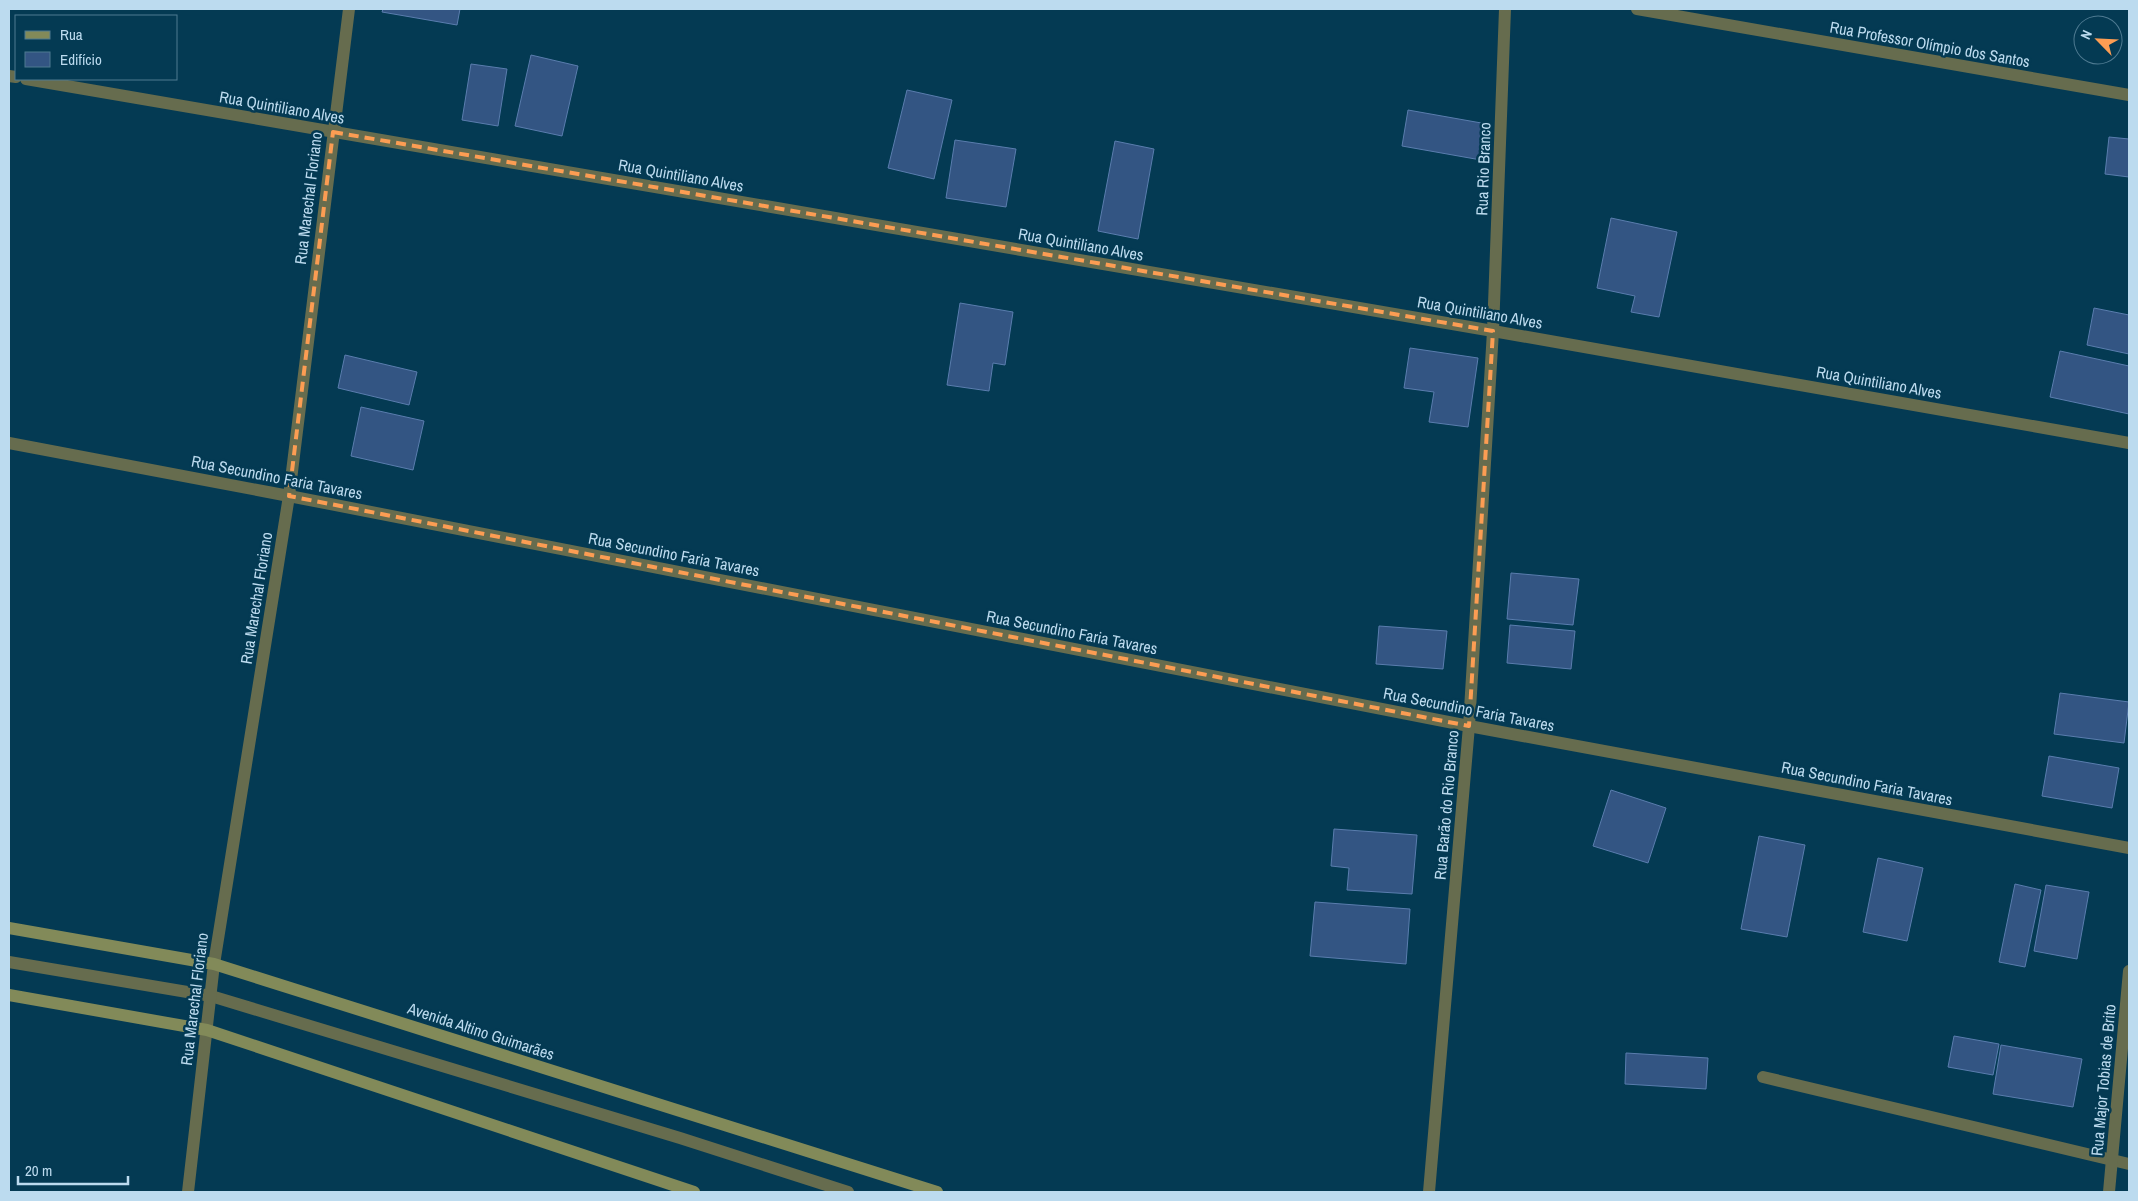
<svg xmlns="http://www.w3.org/2000/svg" width="2138" height="1201" viewBox="0 0 2138 1201" font-family="'Archivo Narrow',sans-serif">
  <rect width="100%" height="100%" fill="#043a53"/>
  <g fill="#335583" stroke="#5a7dae">
    <polygon points="383,9 460,9 457,25 382,12"/>
    <polygon points="531,55 578,66 562,136 515,126"/>
    <polygon points="471,64 507,69 498,126 462,120"/>
    <polygon points="907,90 952,100 934,179 888,168"/>
    <polygon points="1408,110 1487,124 1481,160 1402,146"/>
    <polygon points="2109,137 2129,139 2129,177 2105,174"/>
    <polygon points="955,140 1016,149 1006,207 946,198"/>
    <polygon points="1115,141 1154,149 1138,239 1098,231"/>
    <polygon points="1611,218 1677,232 1659,317 1631,312 1635,296 1597,288"/>
    <polygon points="960,303 1013,312 1005,365 993,363 989,391 947,385"/>
    <polygon points="2094,308 2129,315 2129,354 2087,345"/>
    <polygon points="1410,348 1478,358 1468,427 1429,422 1434,392 1404,388"/>
    <polygon points="2060,351 2129,366 2129,414 2050,397"/>
    <polygon points="345,355 417,372 409,405 338,388"/>
    <polygon points="361,407 424,421 413,470 351,456"/>
    <polygon points="1511,573 1579,579 1573,625 1507,619"/>
    <polygon points="1510,625 1575,631 1571,669 1507,663"/>
    <polygon points="1379,626 1447,631 1443,669 1376,664"/>
    <polygon points="2060,693 2129,702 2124,743 2054,734"/>
    <polygon points="2049,756 2119,768 2112,808 2042,796"/>
    <polygon points="1611,790 1666,808 1648,863 1593,846"/>
    <polygon points="1334,829 1417,835 1412,894 1347,890 1349,868 1331,866"/>
    <polygon points="1759,836 1805,845 1787,937 1741,929"/>
    <polygon points="1878,858 1923,868 1907,941 1863,932"/>
    <polygon points="2015,884 2041,890 2025,967 1999,962"/>
    <polygon points="2046,885 2089,892 2077,959 2034,951"/>
    <polygon points="1315,902 1410,909 1406,964 1310,956"/>
    <polygon points="1954,1036 1999,1044 1993,1075 1948,1067"/>
    <polygon points="2001,1045 2082,1059 2073,1107 1993,1094"/>
    <polygon points="1626,1053 1708,1058 1706,1089 1625,1084"/>
  </g>
  <g fill="none" stroke-linecap="round" stroke-linejoin="round">
    <polyline stroke="#666c4e" stroke-width="12" points="9,962 211,996 680,1138 848,1192"/>
    <g stroke="#666c4e" stroke-width="12">
      <polyline points="1637,9 2129,95"/>
      <polyline points="9,76 16,77"/>
      <polyline points="26,79 1493,331 2129,443"/>
      <polyline points="9,443 289,496 1469,726 2129,848"/>
      <polyline points="1763,1077 2129,1164"/>
      <polyline points="188,1192 214,964 289,496 349,9"/>
      <polyline points="1429,1192 1469,726 1493,331 1505,9"/>
      <polyline points="2109,1192 2129,971"/>
    </g>
    <g stroke="#828a59" stroke-width="12">
      <polyline points="9,928 214,964 937,1192"/>
      <polyline points="9,995 207,1030 694,1192"/>
    </g>
  </g>
  <path fill="none" stroke="#fc9d53" stroke-width="4" stroke-dasharray="10 6" stroke-linejoin="round" d="M333,132L1493,331L1469,726L289,496Z"/>
  <g text-anchor="middle" stroke-width="5" stroke-linejoin="round" paint-order="stroke">
    <g font-size="16" fill="#bcdbef" stroke="#043a53">
      <text transform="translate(1930 44) rotate(10)" y="6">Rua Professor Olímpio dos Santos</text>
      <text transform="translate(282 107) rotate(10)" y="6">Rua Quintiliano Alves</text>
      <text transform="translate(1483 169) rotate(-88)" y="6">Rua Rio Branco</text>
      <text transform="translate(681 175) rotate(10)" y="6">Rua Quintiliano Alves</text>
      <text transform="translate(308 198) rotate(-83)" y="6">Rua Marechal Floriano</text>
      <text transform="translate(1081 244) rotate(10)" y="6">Rua Quintiliano Alves</text>
      <text transform="translate(1480 312) rotate(10)" y="6">Rua Quintiliano Alves</text>
      <text transform="translate(1879 382) rotate(10)" y="6">Rua Quintiliano Alves</text>
      <text transform="translate(277 477) rotate(11)" y="6">Rua Secundino Faria Tavares</text>
      <text transform="translate(674 554) rotate(11)" y="6">Rua Secundino Faria Tavares</text>
      <text transform="translate(256 598) rotate(-81)" y="6">Rua Marechal Floriano</text>
      <text transform="translate(1072 632) rotate(11)" y="6">Rua Secundino Faria Tavares</text>
      <text transform="translate(1469 709) rotate(11)" y="6">Rua Secundino Faria Tavares</text>
      <text transform="translate(1867 783) rotate(11)" y="6">Rua Secundino Faria Tavares</text>
      <text transform="translate(1446 805) rotate(-85)" y="6">Rua Barão do Rio Branco</text>
      <text transform="translate(194 999) rotate(-83)" y="6">Rua Marechal Floriano</text>
      <text transform="translate(481 1031) rotate(18)" y="6">Avenida Altino Guimarães</text>
      <text transform="translate(2103 1080) rotate(-85)" y="6">Rua Major Tobias de Brito</text>
    </g>
  </g>
  <rect width="2138" height="1201" fill="none" stroke="#bcdbef" stroke-width="20"/>
  <rect x="15" y="15" width="162" height="65" fill="#043a53" stroke="#4e7a91"/>
  <rect x="25" y="31" width="25" height="8" fill="#828a59" stroke="#4e7a91"/>
  <text x="60" y="40" font-size="15" fill="#bcdbef">Rua</text>
  <rect x="25" y="52" width="25" height="15" fill="#335583" stroke="#4e7a91"/>
  <text x="60" y="65" font-size="15" fill="#bcdbef">Edifício</text>
  <g transform="translate(2098 40) rotate(294)"><circle r="24" fill="#043a53" stroke="#4e7a91"/>
  <path d="M0-4L9 19L0 12L-9 19Z" fill="#fc9d53"/>
  <text y="-8" font-size="14" font-weight="bold" text-anchor="middle" fill="#bcdbef">N</text>
  </g>
  <path d="M18 1176v8h110v-8" fill="none" stroke="#bcdbef" stroke-width="2.5"/>
  <text x="25" y="1176" font-size="15" fill="#bcdbef" stroke="#043a53" stroke-width="4" paint-order="stroke">20 m</text>
</svg>
